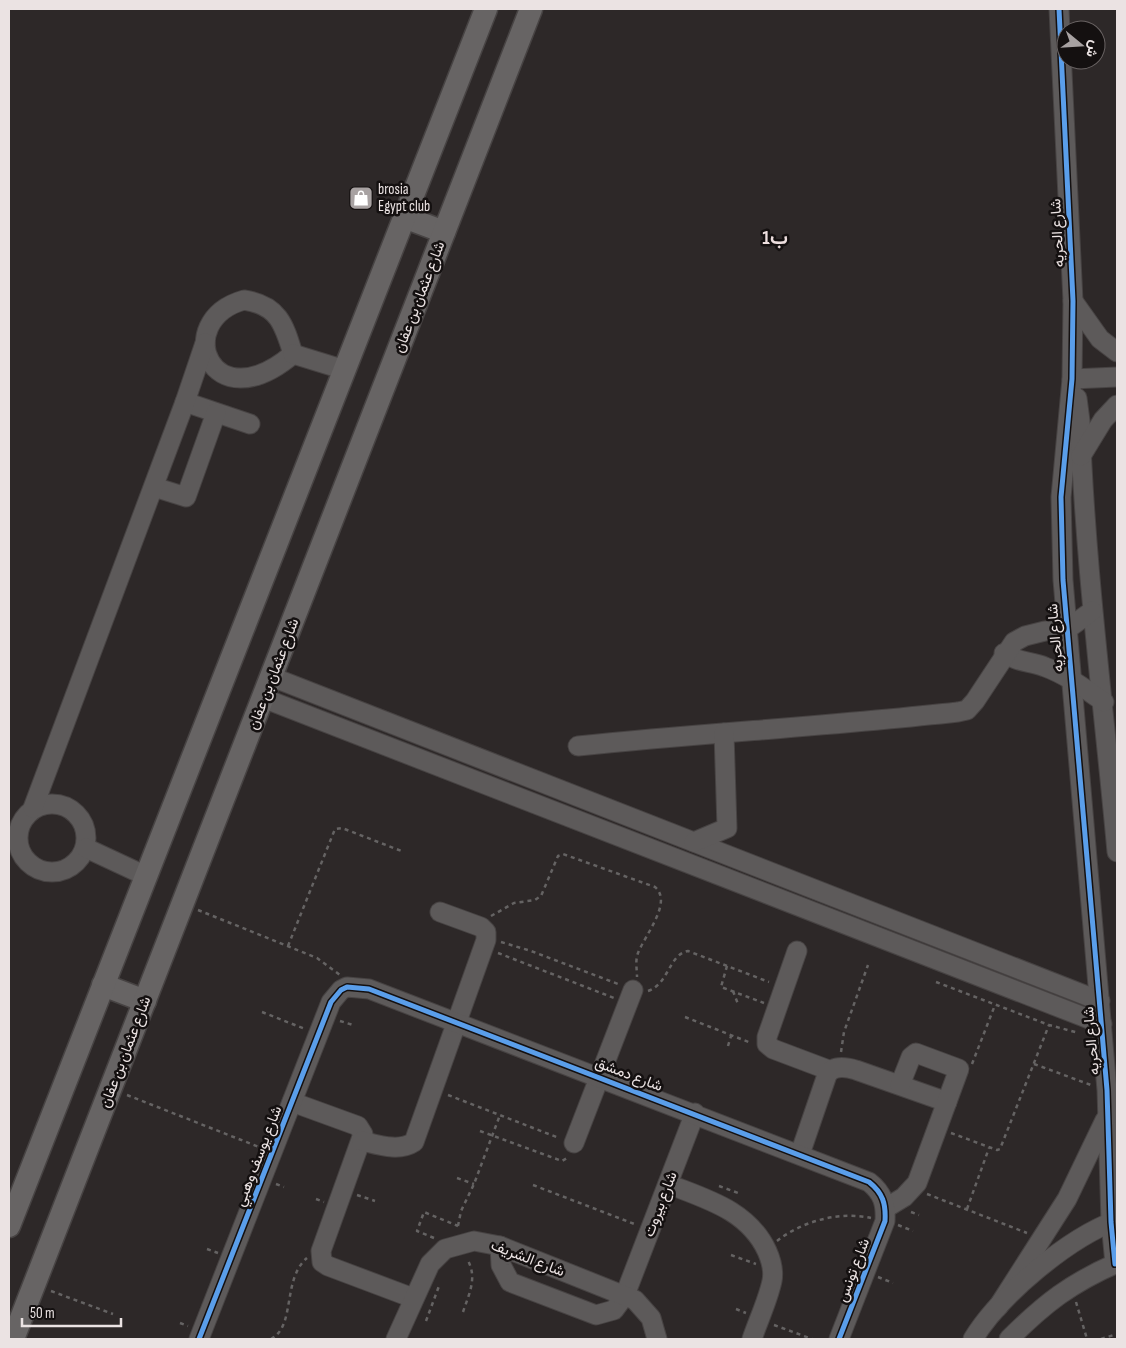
<svg xmlns="http://www.w3.org/2000/svg" width="1126" height="1348" viewBox="0 0 1126 1348" font-family="'Sofia Sans Condensed',Vazirmatn,sans-serif">
  <rect width="100%" height="100%" fill="#2d2828"/>
  <g fill="none" stroke-linecap="round" stroke-linejoin="round">
    <g stroke="#474343" stroke-width="21">
      <g id="minor">
        <polyline points="1059,9 1073,301 1072,379 1061,497 1063,580 1107,1090 1111,1222 1115,1264"/>
        <path d="M244,300C278,305 284,324 293,354C211,424 170,321 244,300Z"/>
        <polyline points="1073,301 1100,339 1117,352"/>
        <polyline points="293,354 345,370"/>
        <polyline points="1072,379 1117,377"/>
        <path d="M1077,398L1080,421C1085,566 1104,708 1117,852"/>
        <polyline points="185,402 250,424"/>
        <polyline points="1081,456 1103,420 1117,405"/>
        <polyline points="154,487 186,497 216,413"/>
        <path d="M1004,653C1018,663 1031,661 1045,667C1067,675 1085,689 1104,702"/>
        <polyline points="272,677 1100,1001"/>
        <polyline points="263,698 1102,1024"/>
        <path d="M578,746C704,733 832,726 958,712L967,710L975,701L1014,642L1025,636L1045,631L1066,630L1092,611"/>
        <circle cx="52" cy="838" r="34"/>
        <polyline points="33,808 185,402 205,343"/>
        <polyline points="694,842 727,828 724,733"/>
        <polyline points="86,848 146,876"/>
        <polyline points="797,951 767,1037 767,1044 773,1049 826,1069 828,1073"/>
        <polyline points="292,1102 358,1126 363,1134 321,1251 322,1262 328,1266 413,1298"/>
        <path d="M362,1141C379,1145 399,1152 414,1142L486,940V932L481,927L440,912"/>
        <polyline points="574,1143 633,990"/>
        <path d="M800,1154L827,1075C833,1065 846,1067 856,1070L947,1102"/>
        <path d="M668,1184C706,1199 748,1210 767,1251C771,1260 774,1271 772,1281C768,1300 758,1321 752,1339"/>
        <polyline points="886,1208 904,1197 917,1183 959,1069 916,1053 911,1057 900,1085"/>
        <polyline points="500,1246 501,1265 510,1282 596,1315 614,1310 625,1295 695,1113"/>
        <polyline points="998,1307 1067,1199 1105,1120"/>
        <path d="M199,1339L331,1002L341,990L347,987L369,989L869,1182C883,1193 886,1204 885,1221L839,1339"/>
        <polyline points="396,1339 430,1264 445,1249 474,1241 500,1246 635,1300 651,1318 657,1339"/>
        <path d="M973,1339C1000,1295 1068,1238 1117,1220"/>
        <path d="M1009,1339C1045,1303 1071,1283 1117,1263"/>
      </g>
    </g>
    <g stroke="#474343" stroke-width="25">
      <g id="major">
        <polyline points="404,217 444,232"/>
        <polyline points="103,985 145,1001"/>
        <polyline points="9,1226 486,9"/>
        <polyline points="13,1339 531,9"/>
      </g>
    </g>
    <g stroke="#656363" stroke-width="2.5" stroke-dasharray="4 4" stroke-linecap="butt">
      <polyline points="198,910 317,958 340,975"/>
      <path d="M491,916L514,903L535,900L541,896L558,856L563,854L655,887C673,902 645,935 638,953C635,961 637,969 637,977"/>
      <polyline points="501,942 531,951 618,984"/>
      <polyline points="288,946 335,829 342,828 404,852"/>
      <polyline points="498,953 614,998"/>
      <polyline points="727,966 721,987 764,1003"/>
      <polyline points="936,982 1049,1025 1079,1033"/>
      <path d="M648,991C669,984 669,954 688,951L769,982"/>
      <polyline points="733,991 738,1004"/>
      <polyline points="262,1012 305,1029"/>
      <polyline points="685,1017 751,1043"/>
      <polyline points="340,1021 353,1025"/>
      <polyline points="728,1046 731,1036"/>
      <polyline points="841,1052 844,1032 868,965"/>
      <polyline points="972,1064 995,1005"/>
      <polyline points="1034,1064 1091,1085"/>
      <polyline points="127,1095 259,1147"/>
      <polyline points="448,1095 559,1138"/>
      <polyline points="480,1131 562,1161 569,1157"/>
      <polyline points="951,1133 997,1150 1000,1149 1049,1025"/>
      <polyline points="457,1178 474,1184"/>
      <polyline points="276,1184 284,1187"/>
      <polyline points="533,1185 637,1225"/>
      <polyline points="719,1186 741,1194"/>
      <polyline points="927,1194 1027,1233"/>
      <polyline points="357,1195 375,1201"/>
      <polyline points="316,1199 324,1202"/>
      <polyline points="967,1209 989,1148"/>
      <polyline points="911,1212 919,1215"/>
      <polyline points="898,1225 913,1231"/>
      <polyline points="458,1226 461,1211 474,1184 500,1115"/>
      <polyline points="434,1238 417,1231 424,1212 458,1226"/>
      <path d="M777,1241C802,1221 840,1211 871,1218"/>
      <polyline points="207,1249 218,1253"/>
      <polyline points="731,1255 756,1264"/>
      <polyline points="878,1277 893,1283"/>
      <polyline points="51,1291 113,1314"/>
      <polyline points="1076,1302 1087,1339"/>
      <polyline points="736,1309 746,1313"/>
      <path d="M463,1312C469,1294 478,1277 467,1259"/>
      <polyline points="426,1321 439,1286"/>
      <polyline points="180,1323 188,1326"/>
      <polyline points="774,1325 812,1339"/>
      <path d="M271,1339C296,1326 282,1279 307,1258"/>
      <polyline points="1101,1339 1117,1334"/>
    </g>
    <use href="#minor" stroke="#5d5a5a" stroke-width="19"/>
    <use href="#major" stroke="#676464" stroke-width="22"/>
    <g stroke="#141010" stroke-width="8">
      <g id="cycleway">
        <polyline points="1059,9 1073,301 1072,379 1061,497 1063,580 1107,1090 1111,1222 1115,1264"/>
        <path d="M199,1339L331,1002L341,990L347,987L369,989L869,1182C883,1193 886,1204 885,1221L839,1339"/>
      </g>
    </g>
    <use href="#cycleway" stroke="#5a9eea" stroke-width="5"/>
  </g>
  <defs>
    <g id="shop-square" transform="scale(1.25)"><rect x="-9" y="-9" width="18" height="18" rx="4" fill="#a8a2a2" stroke="#141010"/><path d="M-5-2.5h2.3a2.7 3.5 0 0 1 5.4 0H5L5.5 6h-11ZM-1.5-2.5h3a1.5 2.3 0 0 0-3 0Z" fill="#fff"/></g>
  </defs>
  <g fill-rule="evenodd">
    <use href="#shop-square" x="361" y="198"/>
  </g>
  <g text-anchor="middle" stroke-width="5" stroke-linejoin="round" paint-order="stroke">
    <g font-size="15" fill="#ebe3e3" stroke="#141010" text-anchor="start">
      <text x="378" y="194">brosia<tspan x="378" dy="17">Egypt club</tspan></text>
    </g>
    <g font-size="15" fill="#ebe3e3" stroke="#141010">
      <text transform="translate(1057 233) rotate(-93)" y="5">شارع الحريه</text>
      <text transform="translate(419 297) rotate(-69)" y="5">شارع عثمان بن عفان</text>
      <text transform="translate(1055 638) rotate(-95)" y="5">شارع الحريه</text>
      <text transform="translate(273 674) rotate(-69)" y="5">شارع عثمان بن عفان</text>
      <text transform="translate(1091 1041) rotate(-95)" y="5">شارع الحريه</text>
      <text transform="translate(125 1052) rotate(-69)" y="5">شارع عثمان بن عفان</text>
      <text transform="translate(629 1074) rotate(21)" y="5">شارع دمشق</text>
      <text transform="translate(258 1156) rotate(-69)" y="5">شارع يوسف وهبي</text>
      <text transform="translate(660 1204) rotate(-69)" y="5">شارع بيروت</text>
      <text transform="translate(528 1258) rotate(21)" y="5">شارع الشريف</text>
      <text transform="translate(853 1270) rotate(-69)" y="5">شارع تونس</text>
    </g>
    <g font-size="20" font-weight="bold" fill="#eddede" stroke="#141010">
      <text x="775" y="244">ب1</text>
    </g>
  </g>
  <rect width="1126" height="1348" fill="none" stroke="#ebe3e3" stroke-width="20"/>
  <g transform="translate(1081 45) rotate(108)"><circle r="24" fill="#141010" stroke="#6a6464"/>
  <path d="M0-4L9 19L0 12L-9 19Z" fill="#a8a2a2"/>
  <text y="-8" font-size="14" font-weight="bold" text-anchor="middle" fill="#ebe3e3">ش</text>
  </g>
  <path d="M22 1318v8h99v-8" fill="none" stroke="#ebe3e3" stroke-width="2.5"/>
  <text x="30" y="1318" font-size="15" fill="#ebe3e3" stroke="#141010" stroke-width="4" paint-order="stroke">50 m</text>
</svg>
